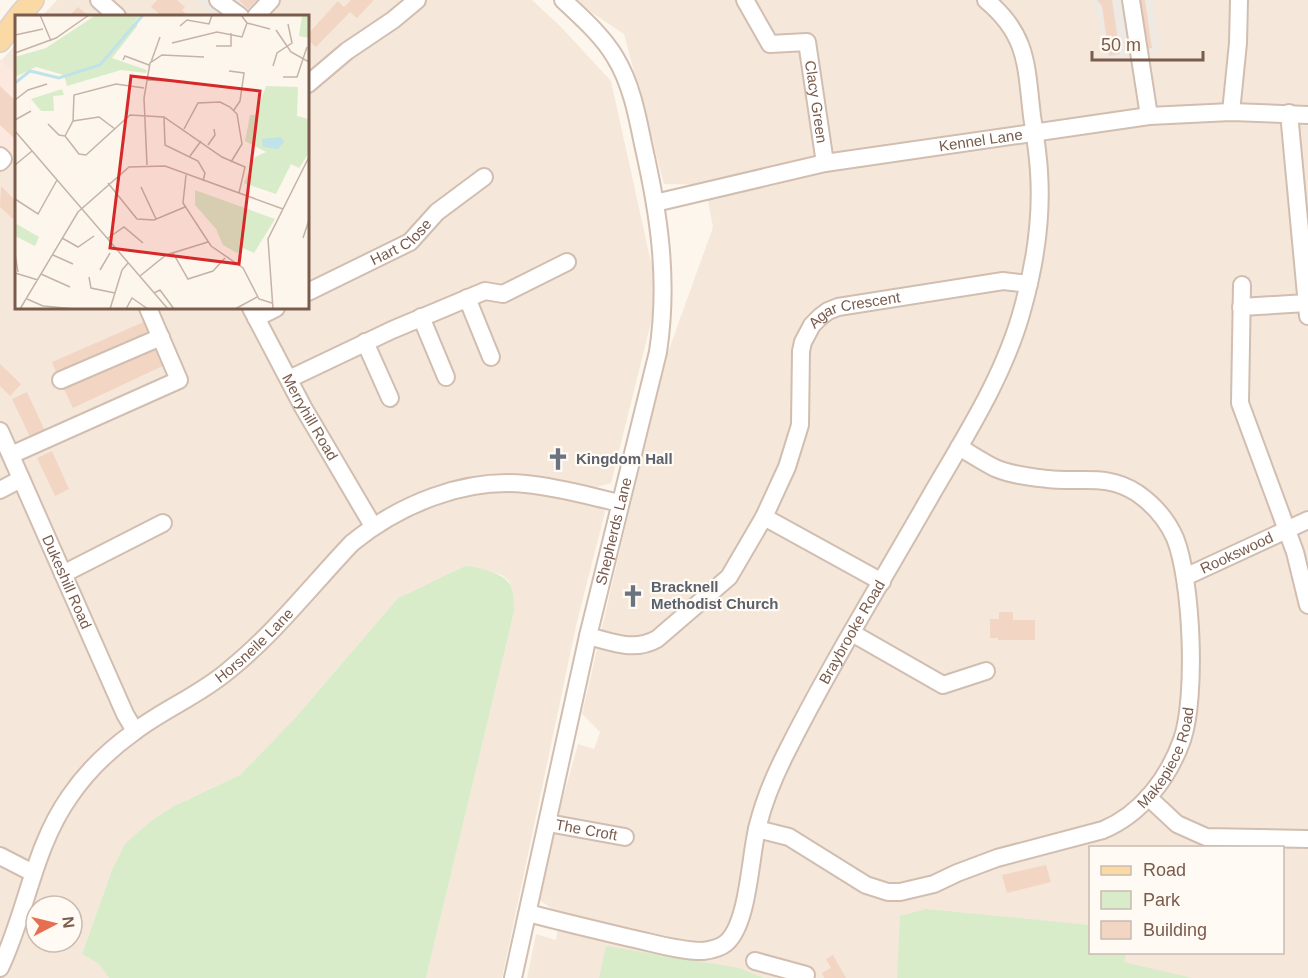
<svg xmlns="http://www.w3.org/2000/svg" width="1308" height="978" viewBox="0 0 1308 978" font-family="Arial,sans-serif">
  <rect width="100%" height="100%" fill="#fdf6ec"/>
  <g fill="#f5e8da" fill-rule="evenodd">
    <path d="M57,0H532L560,26L611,81L658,294L611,483L593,488L605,512L576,626L502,978H426L514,612L513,592L509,581L502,575L471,566H465L398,598L296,717L240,775L174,806L124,845L112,870L82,954L99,964L109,978H0V62L16,44V308H308V16H42ZM36,906H72V942H36Z"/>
    <path d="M573,0H1308V978H527L536,934L556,940L561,915L535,897L578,744L594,749L600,732L582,714L662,369L713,227L705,185L664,184L624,34ZM1090,848H1282V952H1090Z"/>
  </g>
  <polygon fill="#fde8e0" points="0,59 16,76 16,162 0,146"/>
  <g fill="#efe9e4">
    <polygon points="196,0 278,0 263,16 214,16"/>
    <polygon points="1091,0 1152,0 1160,52 1106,60 1094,3"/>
  </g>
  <g fill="#d8ecc9">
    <path d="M465,566C473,566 481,568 489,571C513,579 514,588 514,612L426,978H109L99,964L82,954L112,870L124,845L151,821L174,806L240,775L296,717L398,598Z"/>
    <polygon points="926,909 1090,925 1090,952 1126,953 1124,962 1192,978 897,978 900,916"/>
    <polygon points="606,946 739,968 764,978 599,978"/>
  </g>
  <g fill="#f3d5c3">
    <polygon points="157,0 177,0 185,7 182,10 188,16 162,16 151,7"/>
    <polygon points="239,0 257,0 248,9"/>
    <polygon points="351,0 374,0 357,18 350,12 316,47 308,40 308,34 338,1 344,7"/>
    <polygon points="1097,0 1112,0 1120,54 1109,56 1102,6"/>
    <polygon points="1135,0 1145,0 1152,48 1142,50"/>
    <polygon points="78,7 89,16 69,16"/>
    <polygon points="0,86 16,101 16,140 0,125"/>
    <polygon points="1,186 16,201 16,216 13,219 0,207"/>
    <polygon points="146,321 151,334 57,375 52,362"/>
    <polygon points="155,344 165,365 73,408 63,387"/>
    <polygon points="0,364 21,384 10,396 0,386"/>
    <polygon points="27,392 45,431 30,437 12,399"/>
    <polygon points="52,451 69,489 55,496 37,458"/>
    <polygon points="999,612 1013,612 1013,620 1035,620 1035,640 998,640 998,638 990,638 990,619 999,619"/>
    <polygon points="1046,865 1051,882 1007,893 1002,875"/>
    <polygon points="833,955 846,978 824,978 822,973 831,968 826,959"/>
  </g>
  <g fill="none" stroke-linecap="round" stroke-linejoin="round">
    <g stroke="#d1beb0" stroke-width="20">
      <g id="minor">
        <polyline points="99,0 117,16"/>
        <polyline points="218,0 240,16"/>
        <path id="s1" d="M745,0L770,44L807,42L825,163"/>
        <polyline points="1131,0 1149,116"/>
        <polyline points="256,16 271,0"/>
        <polyline points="308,84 347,51 393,20 417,0"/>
        <polyline points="1231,112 1238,43 1239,0"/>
        <polyline points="1289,113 1308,316"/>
        <polyline points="0,156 3,159 0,162"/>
        <path id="s2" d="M655,203L825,163L1149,116L1231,112L1308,115"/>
        <polyline points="1242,285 1240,403 1295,552 1308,605"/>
        <path id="s3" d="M308,292L410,242L437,212L484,177"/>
        <polyline points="467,298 491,357"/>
        <polyline points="1241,307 1307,303"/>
        <path id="s4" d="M251,308L303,407L373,526"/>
        <polyline points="421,317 446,377"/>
        <polyline points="256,318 276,308"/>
        <polyline points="365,342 390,398"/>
        <polyline points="289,379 392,330 485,291 503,294 567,262"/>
        <polyline points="61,380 161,337"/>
        <path id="s5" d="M0,431L125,714L135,731"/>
        <polyline points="11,455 179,380 148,308"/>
        <polyline points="0,490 21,479"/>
        <polyline points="764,517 882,582"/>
        <polyline points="63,574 163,523"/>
        <path id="s6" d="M1185,577L1308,520"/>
        <polyline points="852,633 943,685 986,671"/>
        <path id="s7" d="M588,636C612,642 634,652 657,639L729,577L764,517L787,467L800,425L801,351L803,342L812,325L820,317L828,311L838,307L1003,281L1029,284"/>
        <polyline points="1148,797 1177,824 1206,837 1308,839"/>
        <path id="s8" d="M548,823L625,837"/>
        <path id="s9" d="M757,829L789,837L866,885L888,892H900L934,884L957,873L997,858L1103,830C1141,814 1168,779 1182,740C1197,697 1192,580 1175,538C1167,520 1153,504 1137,493C1107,473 1081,483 1048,479C1031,477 1011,475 995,468C983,462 971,454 959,447"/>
        <polyline points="0,856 33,873"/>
        <path id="s10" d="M528,913C562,922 596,930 630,938C654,943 679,951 703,951C711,950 720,948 726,943C749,924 750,854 758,825C764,801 774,777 785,755C830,665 884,578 934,490C968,432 1006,372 1023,307C1035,264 1042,216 1039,172C1038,153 1035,135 1032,116C1026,65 1028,35 986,0"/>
        <polyline points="755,961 806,975"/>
        <path id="s11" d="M0,968C27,912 33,848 70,796C87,771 109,750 134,732C164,709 200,695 229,670C275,633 312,585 352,543C400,504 464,478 526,484C558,487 589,496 620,503"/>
        <path id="s12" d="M513,978L588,636L658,352C669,279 659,214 643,144C637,114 631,83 615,57C602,35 581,17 563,0"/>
      </g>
    </g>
    <g stroke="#dad1cd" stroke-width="24">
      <g id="major">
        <polyline points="19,16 33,0"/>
        <polyline points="0,41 16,20"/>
      </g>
    </g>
    <use href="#minor" stroke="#fff" stroke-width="16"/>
    <use href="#major" stroke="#fbd9a5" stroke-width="21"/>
  </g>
  <defs>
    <g id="church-bare" transform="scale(1.8)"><path d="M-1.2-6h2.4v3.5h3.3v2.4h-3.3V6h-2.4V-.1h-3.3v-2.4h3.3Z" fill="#6b7280" stroke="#fffaf3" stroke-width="2.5" paint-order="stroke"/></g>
  </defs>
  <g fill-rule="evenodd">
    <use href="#church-bare" x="558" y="459"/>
    <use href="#church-bare" x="633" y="596"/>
  </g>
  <g text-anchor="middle" stroke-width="4.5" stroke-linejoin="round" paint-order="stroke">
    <g font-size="15" fill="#7a5c4d" stroke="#fffaf3">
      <text dy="5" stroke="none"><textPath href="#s1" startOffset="148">Clacy Green</textPath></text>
      <text dy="5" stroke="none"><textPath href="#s2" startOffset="332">Kennel Lane</textPath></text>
      <text dy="5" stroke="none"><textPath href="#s3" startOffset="106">Hart Close</textPath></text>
      <text dy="5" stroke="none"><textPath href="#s7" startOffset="484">Agar Crescent</textPath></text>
      <text dy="5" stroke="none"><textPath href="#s4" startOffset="124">Merryhill Road</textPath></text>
      <text dy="5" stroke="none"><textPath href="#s12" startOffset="458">Shepherds Lane</textPath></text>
      <text dy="5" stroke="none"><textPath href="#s6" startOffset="57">Rookswood</textPath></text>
      <text dy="5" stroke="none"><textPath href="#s5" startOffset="165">Dukeshill Road</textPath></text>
      <text dy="5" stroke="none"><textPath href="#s10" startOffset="543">Braybrooke Road</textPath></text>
      <text dy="5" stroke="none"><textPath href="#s11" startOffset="426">Horsneile Lane</textPath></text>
      <text dy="5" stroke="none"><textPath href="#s9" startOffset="472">Makepiece Road</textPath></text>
      <text dy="5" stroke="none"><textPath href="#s8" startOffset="39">The Croft</textPath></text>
    </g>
    <g font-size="15" font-weight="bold" fill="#5b616d" stroke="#fffaf3" text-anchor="start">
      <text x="576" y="464">Kingdom Hall</text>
      <text x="651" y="592">Bracknell<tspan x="651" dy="17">Methodist Church</tspan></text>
    </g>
  </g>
  <g transform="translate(15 15)">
    <rect width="294" height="294" fill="#fdf6ec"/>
    <path d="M81,0H125L118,9L123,10L97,43L132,55L131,58L106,55L52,71L49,60L21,52L0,62V42L31,33ZM287,0H294V23L284,21ZM251,71L283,72L282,101L294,104V138L284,153L276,149L261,179L229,168L240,142L251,137L230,126L235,100H240ZM47,74L49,80L38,81L39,96H26L16,84ZM180,175L260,204L239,238L228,233L222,238L208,230L201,214L180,190ZM0,208L24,222L20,231L0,221Z" fill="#d8ecc9"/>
    <path d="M266,122L269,127L263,134L248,132L247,124Z" fill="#bfe3e8"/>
    <path fill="none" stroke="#bfe3e8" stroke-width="3" d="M0,68L15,56L44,63L85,50L128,0"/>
    <path fill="none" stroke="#c5b3a7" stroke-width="1.5" d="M25,0L36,26M226,0L232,8L255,14M165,11L172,5L194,9L197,0M261,15L276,37L294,47M0,20L28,14M157,28L202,17L227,22L232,8M201,31H216V18M0,38L41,23L74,0M108,45L110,41L134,50M136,47L145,22M258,51L262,38L277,28L273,9M214,56L229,58L225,86L219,95M268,62H282L292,32M131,65L158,66M0,85L13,75L32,69M149,102L150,130L183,146L190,158L188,166M0,105L16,96M58,106L59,80L101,69L129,73M33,109L44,120L50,121M169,114L183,88L205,87L215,92L222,99L227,129L216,147M0,116L153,294M50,121L64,139L71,140L115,100L149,102L207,142L230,152L224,178M50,121L58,106L84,102L100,114M193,130L200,120L199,114M175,141L186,126M0,150L17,136M132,150L129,83L135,48L147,40L189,42M171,160L168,188L196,231L228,253L244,284L257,288M93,168L122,204L139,205L170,192M126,172L141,204M0,184L23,199L42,165M47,223L63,232L79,221M93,223L109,212L128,228M288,223L294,205M158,238L173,264L198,256L210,243M0,239L3,257M38,240L58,249M85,255L95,238M0,258L23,265M26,259L55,272M125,261L151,240L193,227M74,262L76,273L100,278M139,278L145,275L159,294M12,284L28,291L60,294M5,294L63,197L114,152L150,151L268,194M95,294L107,255L113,248M111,294L117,283L133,294M220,294L242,282M258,294L253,224L294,142"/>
    <path fill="#d62828" fill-opacity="0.15" stroke="#d62828" stroke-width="3" d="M116,61L245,76L224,249L95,233Z"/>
    <rect width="294" height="294" fill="none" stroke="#7a5c4d" stroke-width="3"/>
  </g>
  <rect x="1089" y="846" width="195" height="108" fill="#fffaf3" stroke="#cabbb1" stroke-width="1.5"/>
  <rect x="1101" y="866" width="30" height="9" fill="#fbd9a5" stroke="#cabbb1" stroke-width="1.5"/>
  <text x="1143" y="876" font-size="18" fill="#7a5c4d">Road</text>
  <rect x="1101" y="891" width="30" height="18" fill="#d8ecc9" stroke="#cabbb1" stroke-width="1.5"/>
  <text x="1143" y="906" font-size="18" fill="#7a5c4d">Park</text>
  <rect x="1101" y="921" width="30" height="18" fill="#f3d5c3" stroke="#cabbb1" stroke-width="1.5"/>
  <text x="1143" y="936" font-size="18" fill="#7a5c4d">Building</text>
  <g transform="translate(54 924) rotate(83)"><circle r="28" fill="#fffaf3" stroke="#cabbb1" stroke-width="1.5"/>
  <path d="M0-4.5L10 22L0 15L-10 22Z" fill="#e76f51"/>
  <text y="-9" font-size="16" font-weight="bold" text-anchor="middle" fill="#7a5c4d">N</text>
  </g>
  <path d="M1092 51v9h111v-9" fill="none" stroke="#7a5c4d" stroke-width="3"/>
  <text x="1101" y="51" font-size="18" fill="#7a5c4d" stroke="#fffaf3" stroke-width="4.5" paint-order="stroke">50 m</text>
</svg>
